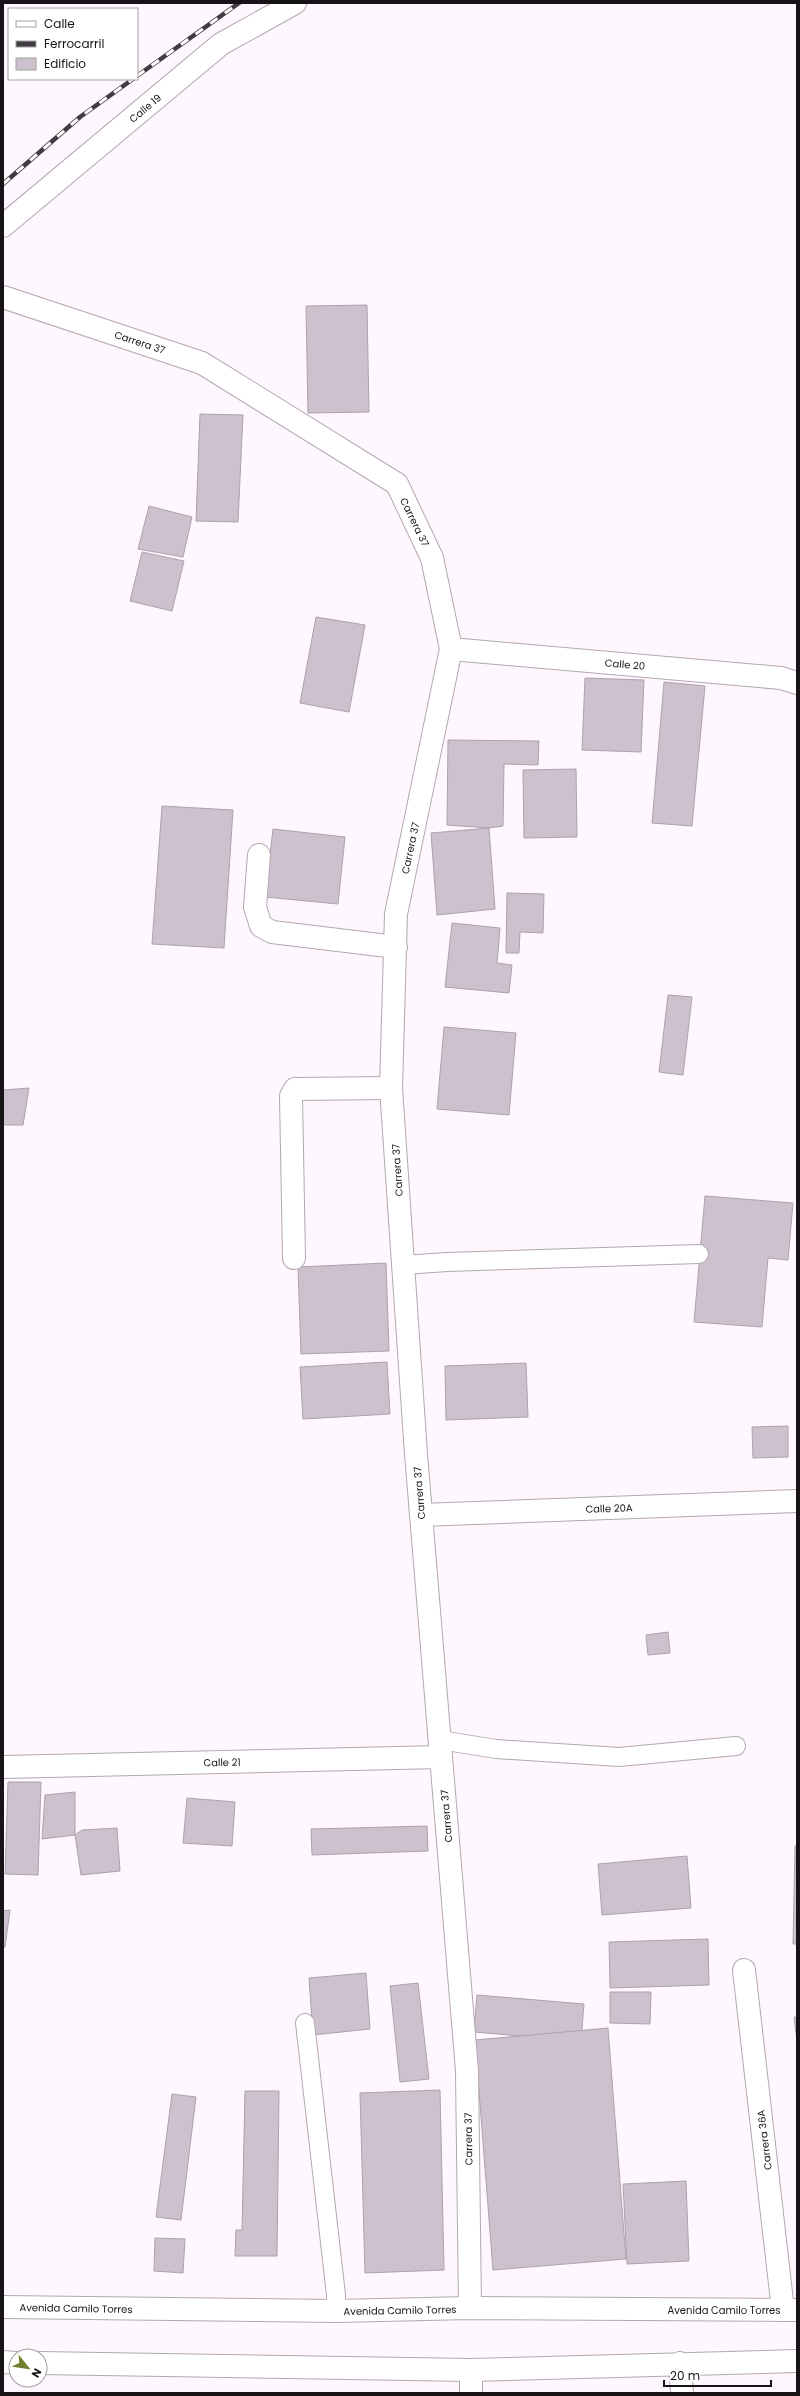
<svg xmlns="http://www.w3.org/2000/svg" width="800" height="2396" viewBox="0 0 800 2396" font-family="Poppins,sans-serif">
  <rect width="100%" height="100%" fill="#fef7fe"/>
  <g fill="#cdc1cd" stroke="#ada1ad">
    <polygon points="367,305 369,412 308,413 306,306"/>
    <polygon points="200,414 243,415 238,522 196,521"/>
    <polygon points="149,506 192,517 183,557 138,549"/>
    <polygon points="142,552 184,561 172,611 130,601"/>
    <polygon points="316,617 365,625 349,712 300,703"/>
    <polygon points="585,678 644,680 641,752 582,750"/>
    <polygon points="664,682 705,686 692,826 652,823"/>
    <polygon points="448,740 539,741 538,765 504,764 503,826 489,828 447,825"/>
    <polygon points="576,769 577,837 524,838 523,770"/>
    <polygon points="162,806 233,810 224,948 152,944"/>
    <polygon points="489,828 495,909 437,915 431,833"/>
    <polygon points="273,829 345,837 338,904 265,897"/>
    <polygon points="507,893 544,894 543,933 520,932 519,953 506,953"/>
    <polygon points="452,923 500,928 497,963 512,965 509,993 445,987"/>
    <polygon points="668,995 692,997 683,1075 659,1072"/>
    <polygon points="444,1027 516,1033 509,1115 437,1109"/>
    <polygon points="29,1088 23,1125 3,1125 3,1090"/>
    <polygon points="705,1196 793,1203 788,1260 768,1258 762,1327 694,1322"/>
    <polygon points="386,1263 389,1351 301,1354 298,1267"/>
    <polygon points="387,1362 390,1414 303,1419 300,1367"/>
    <polygon points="526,1363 528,1417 446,1420 445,1366"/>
    <polygon points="788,1426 788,1457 753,1458 752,1427"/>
    <polygon points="668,1632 670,1653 648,1655 646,1635"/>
    <polygon points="8,1782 41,1782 38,1875 5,1874"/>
    <polygon points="75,1792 75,1835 42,1839 45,1795"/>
    <polygon points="187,1798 235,1802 232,1846 183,1843"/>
    <polygon points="427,1826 428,1851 312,1855 311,1829"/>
    <polygon points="117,1828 120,1871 81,1875 75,1835 82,1830"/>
    <polygon points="795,1846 797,1846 797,1944 793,1944"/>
    <polygon points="687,1856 691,1908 602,1915 598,1864"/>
    <polygon points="10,1910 5,1947 3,1947 3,1911"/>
    <polygon points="708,1939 709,1985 610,1988 609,1942"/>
    <polygon points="366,1973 370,2029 313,2035 309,1978"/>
    <polygon points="418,1983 429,2079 400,2082 390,1986"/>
    <polygon points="610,1992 651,1992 650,2024 610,2023"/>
    <polygon points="477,1995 584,2004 581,2041 474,2032"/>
    <polygon points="794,2017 797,2017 797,2041"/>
    <polygon points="608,2028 626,2259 493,2270 475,2040"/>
    <polygon points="440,2090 444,2270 365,2273 360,2093"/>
    <polygon points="245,2091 279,2091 277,2256 235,2256 236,2230 242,2230"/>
    <polygon points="172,2094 196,2097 181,2220 156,2217"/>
    <polygon points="686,2181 689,2261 627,2264 623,2184"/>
    <polygon points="155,2238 185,2239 183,2273 154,2271"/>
  </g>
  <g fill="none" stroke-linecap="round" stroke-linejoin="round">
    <g stroke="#b3a7b2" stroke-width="20">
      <g id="lane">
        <polyline points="404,1265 447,1262 699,1254"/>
        <polyline points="440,1740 496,1749 619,1757 736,1746"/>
        <polyline points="305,2023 336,2295 336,2311"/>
      </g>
    </g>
    <g stroke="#b3a7b2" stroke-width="24">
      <g id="street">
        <polyline points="3,226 221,44 295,3"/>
        <polyline points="3,297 202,363 397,484 432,558 451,649 396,914 391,1088 416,1454 467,2071 470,2308"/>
        <polyline points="451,649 781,678 797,683"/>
        <polyline points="259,855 255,907 261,926 272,932 396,947"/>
        <polyline points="294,1258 291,1096 295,1089 391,1088"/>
        <polyline points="421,1515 797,1501"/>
        <polyline points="3,1767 441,1757"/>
        <polyline points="744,1970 783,2310"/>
        <polyline points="680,2363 682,2393"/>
        <polyline points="471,2370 471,2393"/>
      </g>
    </g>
    <g stroke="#b3a7b2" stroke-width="24">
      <g id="primary">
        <polyline points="3,2307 336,2311 470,2308 797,2310"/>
        <polyline points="3,2362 16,2363"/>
        <polyline points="40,2363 471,2370 797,2361"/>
      </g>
    </g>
    <use href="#lane" stroke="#fff" stroke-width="18"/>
    <use href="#street" stroke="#fff" stroke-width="22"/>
    <use href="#primary" stroke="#fff" stroke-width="22"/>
    <g stroke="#413c41" stroke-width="4.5">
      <g id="rail">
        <polyline points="137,76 239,3"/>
        <polyline points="3,184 80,117 133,79"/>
      </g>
    </g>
    <use href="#rail" stroke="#fff" stroke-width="3" stroke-dasharray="9" stroke-linecap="butt"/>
  </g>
  <g text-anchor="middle" stroke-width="3" stroke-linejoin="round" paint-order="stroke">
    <g font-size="10" fill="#171317" stroke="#fff">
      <text transform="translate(145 108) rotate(-40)" y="4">Calle 19</text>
      <text transform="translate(140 342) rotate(18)" y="4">Carrera 37</text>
      <text transform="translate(415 522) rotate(64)" y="4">Carrera 37</text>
      <text transform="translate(625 664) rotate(5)" y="4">Calle 20</text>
      <text transform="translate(410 848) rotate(-78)" y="4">Carrera 37</text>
      <text transform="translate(397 1170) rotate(-94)" y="4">Carrera 37</text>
      <text transform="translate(419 1493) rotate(-95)" y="4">Carrera 37</text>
      <text transform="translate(609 1508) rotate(-2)" y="4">Calle 20A</text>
      <text transform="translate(222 1762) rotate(-1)" y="4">Calle 21</text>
      <text transform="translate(446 1816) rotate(-95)" y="4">Carrera 37</text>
      <text transform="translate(468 2139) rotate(-91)" y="4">Carrera 37</text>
      <text transform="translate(764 2140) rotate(-97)" y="4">Carrera 36A</text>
      <text transform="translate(76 2308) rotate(1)" y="4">Avenida Camilo Torres</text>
      <text transform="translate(400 2310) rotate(-1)" y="4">Avenida Camilo Torres</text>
      <text x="724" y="2314">Avenida Camilo Torres</text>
    </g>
  </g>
  <rect width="800" height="2396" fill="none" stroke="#171317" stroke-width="8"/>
  <rect x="8" y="8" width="130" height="72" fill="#ffffff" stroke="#a2a1a2"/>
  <rect x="16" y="21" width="20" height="6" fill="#ffffff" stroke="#a2a1a2"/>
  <text x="44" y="28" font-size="12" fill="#171317">Calle</text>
  <rect x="16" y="41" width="20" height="6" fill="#413c41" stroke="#a2a1a2"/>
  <text x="44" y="48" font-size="12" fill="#171317">Ferrocarril</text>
  <rect x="16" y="58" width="20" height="12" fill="#cdc1cd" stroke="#a2a1a2"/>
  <text x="44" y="68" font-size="12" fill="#171317">Edificio</text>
  <g transform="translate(28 2368) rotate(120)"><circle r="19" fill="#ffffff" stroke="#a2a1a2"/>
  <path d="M0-3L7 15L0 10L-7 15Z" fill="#737e2a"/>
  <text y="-6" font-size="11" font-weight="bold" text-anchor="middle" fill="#171317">N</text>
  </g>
  <path d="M664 2380v6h107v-6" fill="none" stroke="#171317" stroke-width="2"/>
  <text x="670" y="2380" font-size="12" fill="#171317" stroke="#ffffff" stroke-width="3" paint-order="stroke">20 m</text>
</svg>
